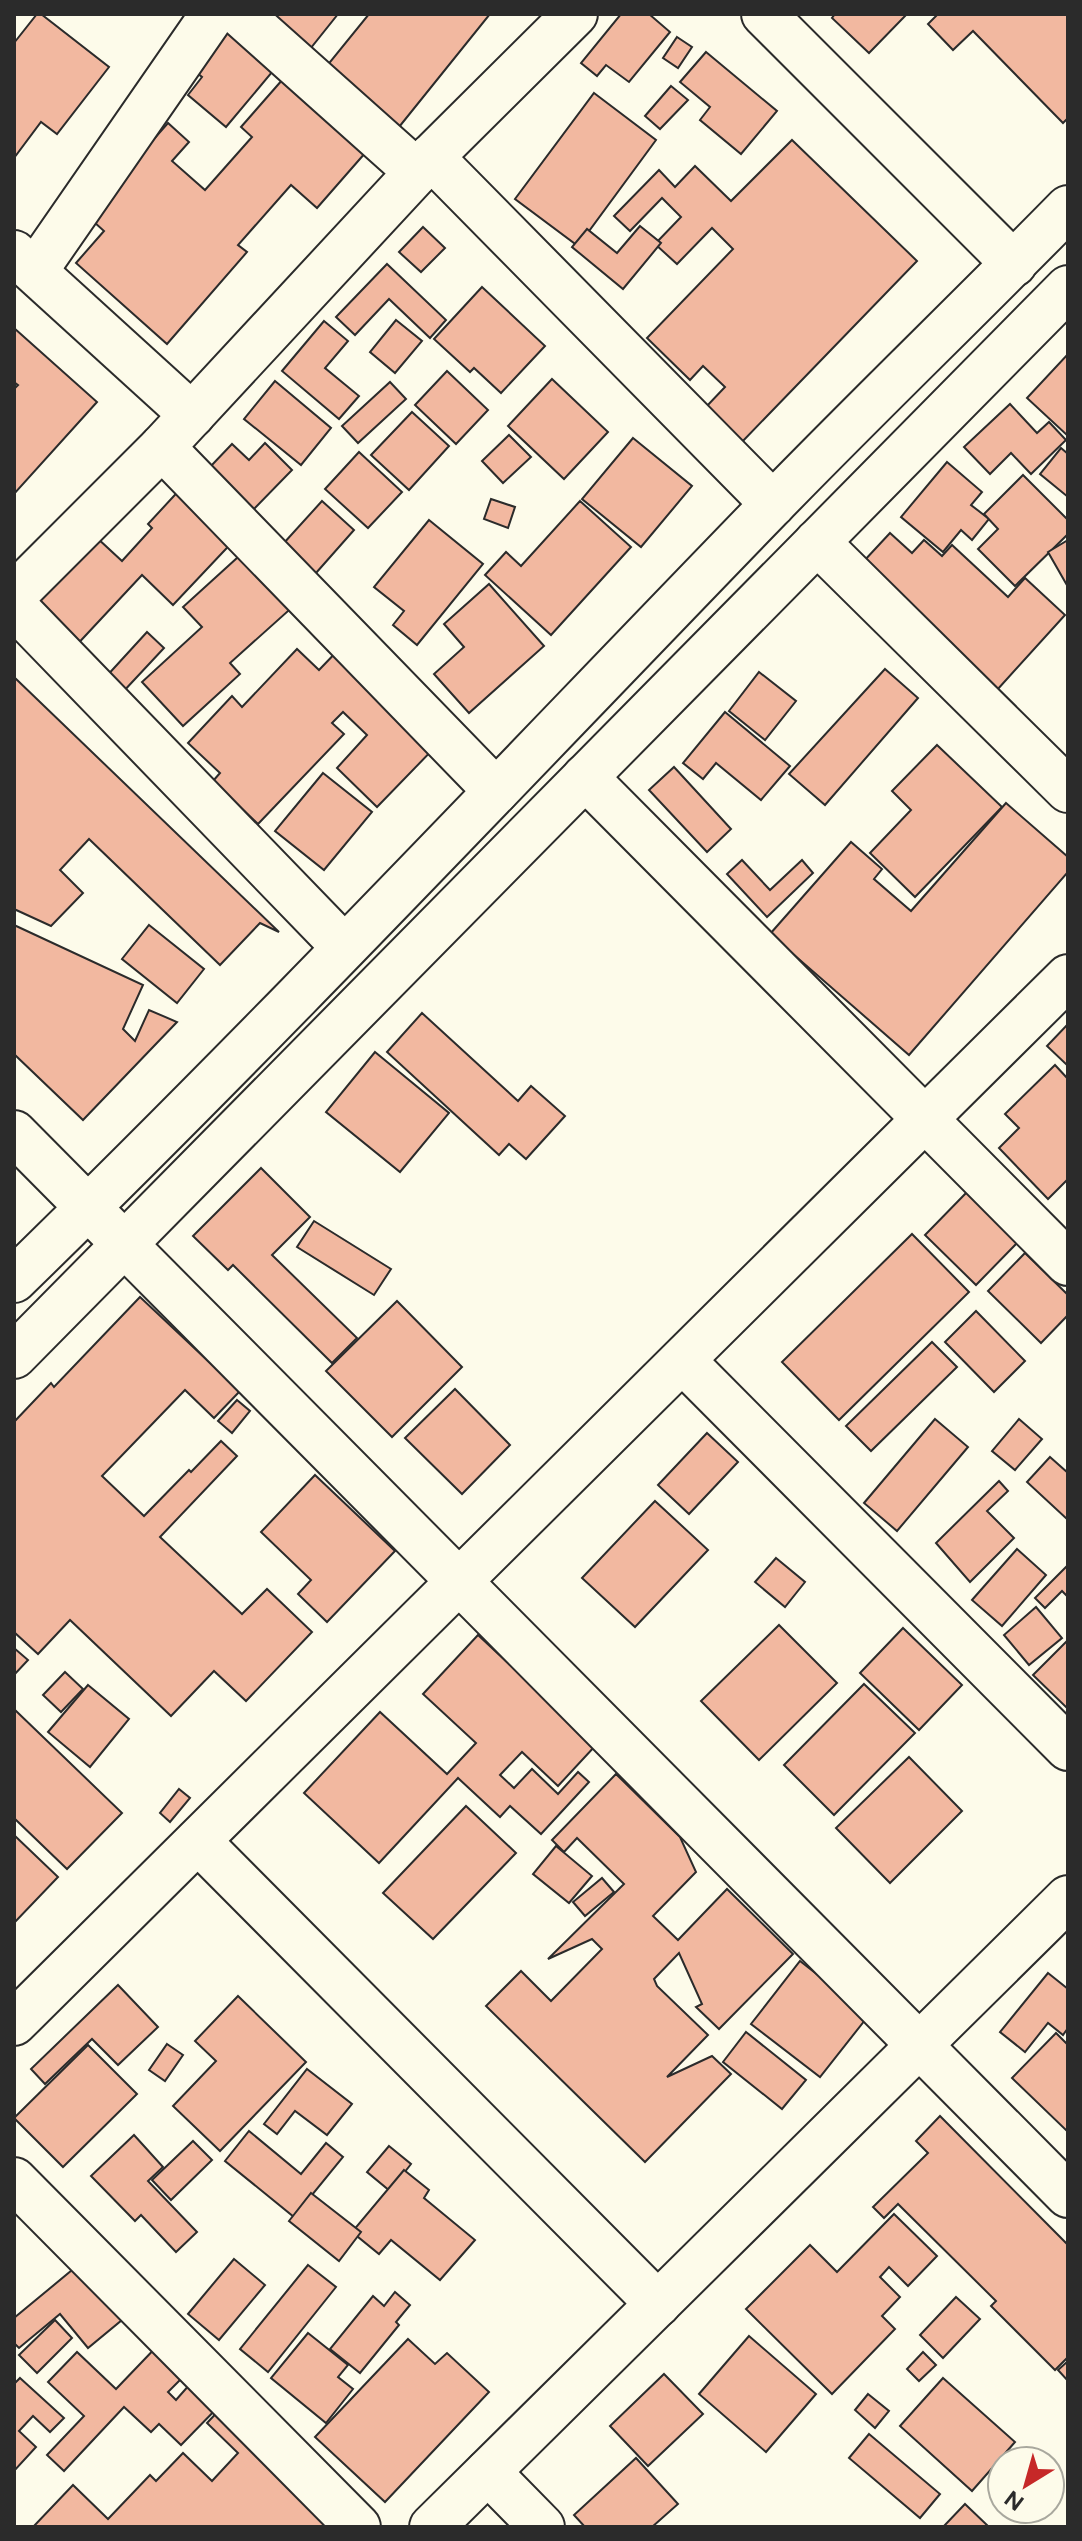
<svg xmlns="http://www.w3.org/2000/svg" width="1082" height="2541" viewBox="0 0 1082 2541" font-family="Figtree,sans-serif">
  <rect width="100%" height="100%" fill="#fdfbea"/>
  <g fill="#f2b8a0" stroke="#2b2b2b" stroke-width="2">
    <polygon points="37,14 41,14 109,67 57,134 41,122 14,158 14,43"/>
    <polygon points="264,14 338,14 306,54"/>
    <polygon points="369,14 490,14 391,137 317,78"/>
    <polygon points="621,14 649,14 670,32 629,82 606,65 597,76 581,63"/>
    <polygon points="835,14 907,14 869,53 832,18"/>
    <polygon points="938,14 1068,14 1068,118 1063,123 973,31 953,50 928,24"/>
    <polygon points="230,25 278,65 226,127 188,95 202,77 192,69"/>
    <polygon points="677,37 692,47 678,68 663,58"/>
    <polygon points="706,52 777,111 741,154 700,120 710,107 680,82"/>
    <polygon points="283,79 366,152 317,208 291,185 238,245 247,252 167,344 76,263 104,231 71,201 117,181 168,123 189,142 172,161 205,190 252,137 241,127"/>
    <polygon points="671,86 688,100 660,129 645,116"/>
    <polygon points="594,93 656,140 578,246 515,199"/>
    <polygon points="792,140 917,261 740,444 705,408 725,387 703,366 690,380 647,338 733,249 712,228 677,264 655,244 681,217 662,198 630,231 614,216 659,170 675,187 695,166 731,201"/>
    <polygon points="640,226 661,243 623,289 572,247 587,229 617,253"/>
    <polygon points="423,227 445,248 421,272 399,252"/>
    <polygon points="387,264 446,320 430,338 389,299 355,335 336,317"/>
    <polygon points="482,287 545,346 501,393 474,368 470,372 434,339"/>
    <polygon points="396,320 422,341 395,373 370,352"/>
    <polygon points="324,321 348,341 325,368 359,396 339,419 282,371"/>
    <polygon points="14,328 97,402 14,494 14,389 18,385 14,382"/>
    <polygon points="1068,354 1068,436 1027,398"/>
    <polygon points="447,371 488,410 456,444 415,405"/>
    <polygon points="552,379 608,432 564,479 508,426"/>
    <polygon points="275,381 331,428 301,465 244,419"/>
    <polygon points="390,382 406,399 358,443 342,426"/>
    <polygon points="1010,404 1037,433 1049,422 1066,440 1031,474 1011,453 990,474 964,447"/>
    <polygon points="412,412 449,446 409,490 371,455"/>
    <polygon points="509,435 531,457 503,483 482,461"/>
    <polygon points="633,438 692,486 641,547 582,499"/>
    <polygon points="265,443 292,470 253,510 210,467 232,444 249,460"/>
    <polygon points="1061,448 1068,454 1068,497 1040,474"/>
    <polygon points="359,452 402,492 368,528 325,489"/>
    <polygon points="947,462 982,492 971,505 989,519 972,540 961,530 943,552 901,517"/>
    <polygon points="1023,475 1068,520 1068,534 1015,586 978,549 998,529 984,514"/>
    <polygon points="185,484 240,534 173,605 142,575 72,650 28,610 96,537 122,561 152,528 148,524"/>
    <polygon points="491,499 515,507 508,528 484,519"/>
    <polygon points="322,501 354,530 316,573 283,544"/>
    <polygon points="580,501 631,547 551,635 485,575 506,552 521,566"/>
    <polygon points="429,520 483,564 417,645 393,625 404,611 374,587"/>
    <polygon points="890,533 912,553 924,540 942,556 952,545 1008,597 1025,578 1065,615 997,690 950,647 952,644 863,562"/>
    <polygon points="1068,540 1068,587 1048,552"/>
    <polygon points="248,548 297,603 230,663 240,674 183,726 142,682 202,627 183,607"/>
    <polygon points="489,584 544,646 469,713 434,674 464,647 444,624"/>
    <polygon points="147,632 164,648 121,694 104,679"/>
    <polygon points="343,645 442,740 377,807 337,768 367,735 343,712 332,723 344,734 258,824 213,781 220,773 188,743 232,696 242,707 297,649 319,670"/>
    <polygon points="885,669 918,698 825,805 789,774"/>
    <polygon points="759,672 796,701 765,740 729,711"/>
    <polygon points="14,677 279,932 260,923 220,965 89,839 60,870 83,893 51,926 14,909"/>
    <polygon points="725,712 790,766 761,800 716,763 703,779 683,763"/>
    <polygon points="937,745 1002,807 915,897 870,853 911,810 892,791"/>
    <polygon points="674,767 731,829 707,852 649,790"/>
    <polygon points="323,773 372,812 324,870 275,831"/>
    <polygon points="1006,803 1068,857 1068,872 909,1055 770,934 851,842 882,869 874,879 911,911"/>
    <polygon points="742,860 770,890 802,860 813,873 767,917 727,874"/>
    <polygon points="14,925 143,985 123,1029 135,1041 149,1010 177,1022 83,1120 14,1054"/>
    <polygon points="149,925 204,969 177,1003 122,959"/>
    <polygon points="422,1013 518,1101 531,1086 565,1116 526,1159 509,1144 499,1155 387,1052"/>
    <polygon points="1068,1024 1068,1066 1047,1046"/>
    <polygon points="375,1052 449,1113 400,1172 326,1112"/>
    <polygon points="1055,1065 1068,1079 1068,1179 1048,1199 999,1148 1019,1128 1005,1114"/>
    <polygon points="261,1168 310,1217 272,1255 357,1338 332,1363 233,1265 228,1270 193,1236"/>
    <polygon points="968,1191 1019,1241 976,1285 925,1235"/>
    <polygon points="314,1221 391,1269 374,1295 297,1247"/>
    <polygon points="912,1234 969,1292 839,1420 782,1362"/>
    <polygon points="1025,1253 1068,1295 1068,1315 1041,1343 988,1291"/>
    <polygon points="140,1297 240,1391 214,1418 185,1390 102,1476 144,1516 189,1470 191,1472 221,1441 237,1456 160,1537 242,1614 267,1589 312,1632 246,1701 214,1671 171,1716 70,1620 38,1654 14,1632 14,1422 51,1383 54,1387"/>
    <polygon points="397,1301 462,1367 392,1437 326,1371"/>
    <polygon points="976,1311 1025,1361 994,1392 945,1342"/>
    <polygon points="932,1342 957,1367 871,1451 846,1426"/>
    <polygon points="455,1389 510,1445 462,1494 405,1438"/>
    <polygon points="237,1400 250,1411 232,1433 218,1421"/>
    <polygon points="935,1419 968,1447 897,1531 864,1503"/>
    <polygon points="1019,1419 1042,1439 1015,1470 992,1451"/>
    <polygon points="707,1433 738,1462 689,1514 658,1485"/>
    <polygon points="1050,1457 1068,1473 1068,1520 1027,1482"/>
    <polygon points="315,1475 395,1551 327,1622 298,1594 311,1580 261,1532"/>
    <polygon points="999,1481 1008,1491 987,1511 1014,1538 970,1582 936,1543"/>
    <polygon points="655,1501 708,1550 635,1627 582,1578"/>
    <polygon points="1017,1549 1046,1575 1002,1626 972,1600"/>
    <polygon points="776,1558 805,1582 785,1607 755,1582"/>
    <polygon points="1068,1565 1068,1597 1062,1591 1045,1608 1035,1598"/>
    <polygon points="1036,1607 1062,1638 1029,1665 1004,1635"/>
    <polygon points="779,1625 837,1683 759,1760 701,1701"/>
    <polygon points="903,1628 962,1685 919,1730 860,1673"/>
    <polygon points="478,1635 596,1745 558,1786 522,1752 500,1775 514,1788 532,1769 558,1794 578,1772 589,1782 541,1834 510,1806 500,1817 458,1778 379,1863 304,1793 380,1712 447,1774 476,1743 423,1694"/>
    <polygon points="1068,1640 1068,1709 1033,1675"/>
    <polygon points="14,1648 28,1660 14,1675"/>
    <polygon points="65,1672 83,1689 61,1712 43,1695"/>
    <polygon points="864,1684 915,1733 834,1815 784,1765"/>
    <polygon points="88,1685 129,1719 90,1767 48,1732"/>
    <polygon points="14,1709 122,1813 67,1869 14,1818"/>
    <polygon points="909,1757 962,1811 890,1883 836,1828"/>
    <polygon points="616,1774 680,1837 696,1872 653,1916 678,1940 727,1889 793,1954 719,2029 696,2007 702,2004 679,1953 654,1979 657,1986 708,2035 667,2077 712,2056 731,2074 645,2162 486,2006 521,1971 551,2001 602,1949 592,1939 548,1959 624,1884 577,1838 564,1852 552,1840"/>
    <polygon points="179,1789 190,1798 170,1822 160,1813"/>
    <polygon points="466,1806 516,1853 433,1939 383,1893"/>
    <polygon points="14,1835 58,1877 14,1923"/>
    <polygon points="556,1846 592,1876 569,1903 533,1874"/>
    <polygon points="602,1878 614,1892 585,1916 573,1902"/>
    <polygon points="800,1961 869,2015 820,2077 751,2024"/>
    <polygon points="1048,1973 1068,1989 1068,2028 1063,2035 1048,2023 1025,2052 1000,2032"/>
    <polygon points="118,1985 158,2027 118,2065 92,2039 45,2084 31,2069"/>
    <polygon points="238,1996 306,2062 220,2151 173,2106 216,2061 195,2041"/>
    <polygon points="746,2032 806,2080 782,2109 723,2062"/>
    <polygon points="1056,2033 1068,2045 1068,2132 1012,2078"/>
    <polygon points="167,2044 183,2055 165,2081 149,2070"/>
    <polygon points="88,2045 137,2094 63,2167 14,2118"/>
    <polygon points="307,2069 352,2104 327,2135 295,2111 277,2134 264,2124"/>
    <polygon points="940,2116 1068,2245 1068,2357 1055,2370 991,2306 996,2301 898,2204 884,2218 873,2207 928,2153 916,2141"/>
    <polygon points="249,2131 301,2174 326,2143 343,2157 294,2217 225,2161"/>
    <polygon points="134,2135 163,2167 148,2181 197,2232 176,2252 141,2215 135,2221 91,2176"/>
    <polygon points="193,2141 212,2160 171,2200 152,2180"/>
    <polygon points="389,2146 411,2164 390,2191 367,2172"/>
    <polygon points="404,2170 429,2190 424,2198 475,2240 440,2280 391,2240 379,2254 352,2232"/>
    <polygon points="311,2193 361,2232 339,2261 289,2221"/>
    <polygon points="894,2214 937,2256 908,2286 889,2267 880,2277 900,2297 882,2316 895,2329 832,2394 746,2309 810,2245 837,2272"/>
    <polygon points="89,2256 134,2310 88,2348 60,2314 19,2348 14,2343 14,2318"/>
    <polygon points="234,2259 265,2285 219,2340 188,2314"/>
    <polygon points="308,2265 336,2287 268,2372 240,2349"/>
    <polygon points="395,2292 410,2305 396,2322 399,2325 360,2373 330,2349 373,2296 384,2306"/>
    <polygon points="956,2297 980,2319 943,2358 920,2335"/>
    <polygon points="55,2320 72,2338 37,2373 19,2355"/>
    <polygon points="308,2333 348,2365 338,2377 353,2389 326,2423 271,2378"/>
    <polygon points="749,2336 816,2394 766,2452 699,2394"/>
    <polygon points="408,2339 435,2364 447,2353 489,2392 385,2502 315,2437"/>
    <polygon points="163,2340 192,2368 168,2392 176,2400 198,2375 225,2400 181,2445 159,2424 151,2432 124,2407 64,2471 47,2455 84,2416 48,2382 77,2352 116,2389"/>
    <polygon points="923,2352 936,2365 919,2381 907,2369"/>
    <polygon points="1068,2361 1068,2381 1058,2370"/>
    <polygon points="664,2374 703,2414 648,2466 610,2426"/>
    <polygon points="20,2378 64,2418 50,2432 33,2416 19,2431 36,2447 14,2471 14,2384"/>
    <polygon points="943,2378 1015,2442 972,2491 900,2426"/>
    <polygon points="868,2394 889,2411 875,2428 855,2410"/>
    <polygon points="225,2404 354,2527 33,2527 73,2485 108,2519 150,2475 156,2481 183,2453 212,2481 238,2453 207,2423"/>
    <polygon points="869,2434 940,2494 920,2518 849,2458"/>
    <polygon points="636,2458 678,2504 652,2527 585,2527 574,2515"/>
    <polygon points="965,2504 989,2527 943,2527"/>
  </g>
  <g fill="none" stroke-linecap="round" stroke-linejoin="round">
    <g stroke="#2b2b2b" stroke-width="48">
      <g id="minor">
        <polyline points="240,14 417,172"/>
        <polyline points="764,14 1014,264"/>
        <polyline points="431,157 773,504"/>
        <polyline points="14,253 192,415"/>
        <polyline points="35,271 213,14"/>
        <polyline points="162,447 496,791"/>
        <polyline points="817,542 1068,790"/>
        <polyline points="14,595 162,447 431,157 575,14"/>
        <polyline points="14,606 344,947"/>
        <polyline points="585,777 1068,1263"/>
        <polyline points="14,1133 1068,2195"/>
        <polyline points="683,1361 1068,1748"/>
        <polyline points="198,1841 658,2304"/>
        <polyline points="14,2023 1068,977"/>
        <polyline points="14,2180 358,2527"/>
        <polyline points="488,2472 542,2527"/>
        <polyline points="432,2527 1068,1898"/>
      </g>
    </g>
    <g stroke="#2b2b2b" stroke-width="48">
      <g id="major">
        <path d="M14,1280C272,1029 519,766 769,508C867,407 969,309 1068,208"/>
        <polyline points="14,1356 1068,288"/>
      </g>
    </g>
    <use href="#minor" stroke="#fdfbea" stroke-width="44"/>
    <use href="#major" stroke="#fdfbea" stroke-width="44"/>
  </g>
  <rect width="1082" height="2541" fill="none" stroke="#2b2b2b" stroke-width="32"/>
  <g transform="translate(1026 2485) rotate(217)"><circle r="38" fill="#fdfbea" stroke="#a9a89e" stroke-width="2"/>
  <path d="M0-6L14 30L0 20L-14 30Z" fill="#c62828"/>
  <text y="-12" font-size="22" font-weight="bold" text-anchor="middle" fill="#2b2b2b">N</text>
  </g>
</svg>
